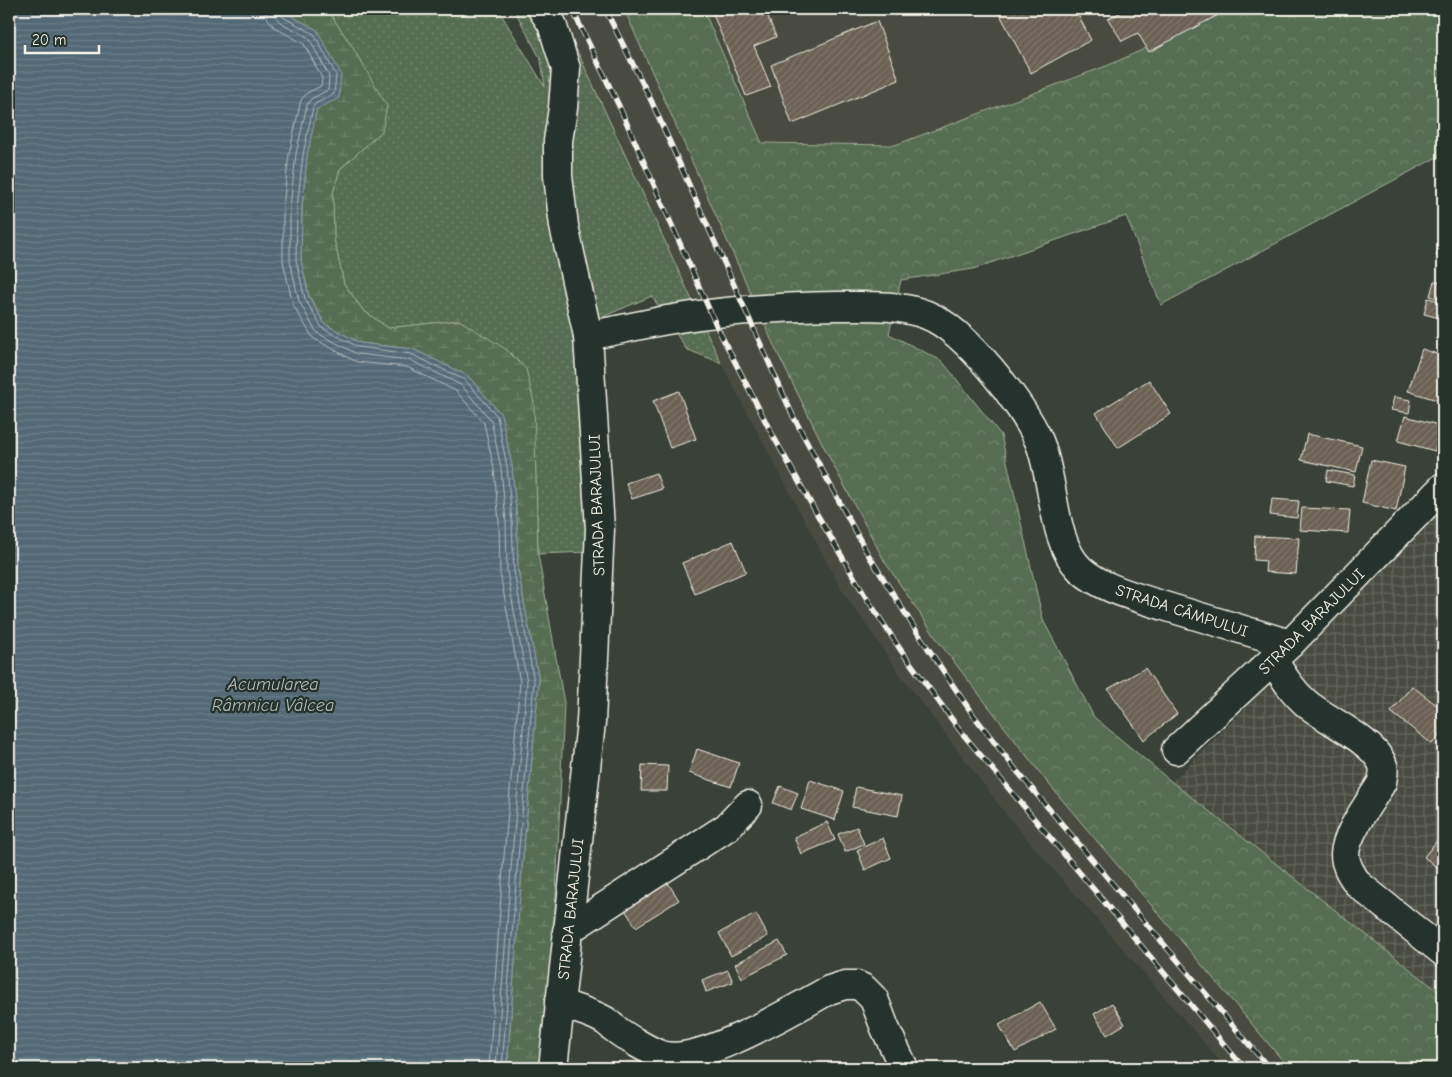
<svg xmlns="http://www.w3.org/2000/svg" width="1452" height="1077" viewBox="0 0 1452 1077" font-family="'Comic Neue',sans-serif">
  <defs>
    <pattern id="industrial-grid" width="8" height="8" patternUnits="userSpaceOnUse" patternTransform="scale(1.25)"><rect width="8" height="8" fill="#484b40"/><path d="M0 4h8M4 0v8" fill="none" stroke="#63655c"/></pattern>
    <pattern id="grass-dots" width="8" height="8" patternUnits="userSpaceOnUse" patternTransform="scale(1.25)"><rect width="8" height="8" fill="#566d52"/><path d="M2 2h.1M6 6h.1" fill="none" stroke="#6f826b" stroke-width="1.8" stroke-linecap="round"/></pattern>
    <pattern id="forest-crowns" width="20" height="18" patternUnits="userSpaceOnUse" patternTransform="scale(1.25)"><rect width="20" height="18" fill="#566d52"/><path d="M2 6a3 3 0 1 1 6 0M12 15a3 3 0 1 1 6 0" fill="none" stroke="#6f826b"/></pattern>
    <pattern id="wetland-marsh" width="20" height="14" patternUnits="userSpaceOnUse" patternTransform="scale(1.25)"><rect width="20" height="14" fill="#566d52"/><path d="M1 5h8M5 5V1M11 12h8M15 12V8" fill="none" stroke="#6f826b"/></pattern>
    <pattern id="water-rules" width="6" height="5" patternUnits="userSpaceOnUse" patternTransform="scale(1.25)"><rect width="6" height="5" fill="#526a76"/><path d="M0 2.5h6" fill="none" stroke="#6c808a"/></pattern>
    <pattern id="building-hatch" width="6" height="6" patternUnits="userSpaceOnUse" patternTransform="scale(1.25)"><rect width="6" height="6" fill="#6a6153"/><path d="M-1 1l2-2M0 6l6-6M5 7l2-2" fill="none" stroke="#80786c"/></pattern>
  </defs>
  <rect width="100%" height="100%" fill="#3a4138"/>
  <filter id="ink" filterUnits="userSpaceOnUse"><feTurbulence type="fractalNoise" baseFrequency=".02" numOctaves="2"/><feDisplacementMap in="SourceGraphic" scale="10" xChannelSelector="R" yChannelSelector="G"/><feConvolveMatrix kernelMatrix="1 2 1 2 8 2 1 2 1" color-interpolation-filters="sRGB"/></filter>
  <g filter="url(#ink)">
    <g fill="#484b40">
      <polygon points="557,9 624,9 775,348 827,453 885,562 1047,782 1289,1068 1226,1068 1009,818 902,677 840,587 721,363"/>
      <polygon points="703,9 1232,9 1109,65 895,145 762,143"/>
    </g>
    <polygon fill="url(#industrial-grid)" points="1443,509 1443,995 1172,782"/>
    <polygon fill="url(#grass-dots)" stroke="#a5af9d" points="327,9 498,9 545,87 541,60 514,9 557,9 568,31 721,363 686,349 652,296 576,328 589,552 538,554 535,451 459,320 388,328 363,310 344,284 334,239 333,193 340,169 382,131 353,48"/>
    <polygon fill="url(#forest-crowns)" stroke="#a5af9d" points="624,9 703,9 762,143 895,145 1109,65 1232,9 1443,9 1443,154 1161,305 1126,216 973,269 901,280 889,334 942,361 1001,435 1043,620 1094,717 1172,782 1443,995 1443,1068 1289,1068 1047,782 941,645 885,562 827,453 775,348"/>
    <polygon fill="url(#wetland-marsh)" stroke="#a5af9d" points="283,9 327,9 353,48 387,106 382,131 340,169 333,193 334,239 344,284 363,310 388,328 459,320 507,350 526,369 534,403 538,554 564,703 556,896 542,1068 507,1068 522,869 539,681 518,570 517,521 512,466 501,414 468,376 413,349 360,343 325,324 309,296 301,260 302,208 307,156 317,108 339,97 317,30 286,13"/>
    <polygon fill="url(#water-rules)" stroke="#93a0a4" points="9,9 283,9 286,13 317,30 341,74 339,98 317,109 307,156 302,208 301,260 309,297 325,324 360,343 413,349 468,376 501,414 512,466 517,521 518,570 539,681 522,869 507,1068 9,1068"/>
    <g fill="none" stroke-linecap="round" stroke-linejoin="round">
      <g stroke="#b3bbba" stroke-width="1">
        <polyline points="265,9 267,18 274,27 304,44 322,78 321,86 307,93 301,100 289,154 283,207 283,261 293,305 313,338 351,359 357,362 407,367 456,391 484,423 494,469 499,522 500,573 520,682 503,867 489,1068"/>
        <polyline points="273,9 274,15 280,22 309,38 329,76 328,90 311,99 307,105 296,154 290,207 290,261 299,301 315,330 319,334 357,354 410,360 461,385 491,420 501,468 506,522 507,572 527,682 511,868 496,1068"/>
        <polyline points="279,9 279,13 283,17 314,34 336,75 334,94 315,104 313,107 303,155 297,208 296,260 305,299 322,328 358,347 411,354 465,380 497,416 507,467 512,522 514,571 534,682 517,869 502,1068"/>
      </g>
    </g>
    <g fill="url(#building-hatch)" stroke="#f4f1e8">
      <polygon points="711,9 765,9 776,37 754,46 771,87 746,96"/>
      <polygon points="997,9 1075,9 1091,40 1031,73"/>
      <polygon points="1127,9 1229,9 1149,52 1138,33 1122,41 1108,19"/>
      <polygon points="877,21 899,80 792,124 771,65"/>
      <polygon points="1440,245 1443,246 1443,259 1436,256"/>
      <polygon points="1434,281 1443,283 1443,300 1430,296"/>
      <polygon points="1428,298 1443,302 1443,319 1424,314"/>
      <polygon points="1422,349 1443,356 1443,402 1408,391"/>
      <polygon points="1149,380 1171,414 1118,448 1096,413"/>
      <polygon points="679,391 696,439 670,448 653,401"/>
      <polygon points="1394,397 1411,400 1409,413 1391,410"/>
      <polygon points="1405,416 1442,426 1435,451 1398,441"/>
      <polygon points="1307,434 1362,446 1356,472 1301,460"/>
      <polygon points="1371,460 1405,467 1396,511 1362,503"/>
      <polygon points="1328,470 1355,475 1353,486 1326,481"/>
      <polygon points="656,473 662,489 632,499 626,483"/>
      <polygon points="1272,499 1299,501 1297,518 1270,515"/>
      <polygon points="1302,508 1350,510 1348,533 1300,530"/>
      <polygon points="1255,536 1299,538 1296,574 1265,572 1266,561 1254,560"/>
      <polygon points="733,541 746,572 695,594 682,563"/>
      <polygon points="1145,668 1177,714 1144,740 1108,689"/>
      <polygon points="1412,686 1443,710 1443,730 1432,744 1391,712"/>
      <polygon points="697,749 739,763 731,787 689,773"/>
      <polygon points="642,765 668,766 667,791 641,791"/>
      <polygon points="810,780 844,791 835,820 801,809"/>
      <polygon points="780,786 798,793 791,810 773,803"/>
      <polygon points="856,787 902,796 898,816 852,807"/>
      <polygon points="827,822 835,840 801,854 794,837"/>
      <polygon points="857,827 864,844 845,852 838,834"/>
      <polygon points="1443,833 1443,872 1424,857"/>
      <polygon points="883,838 891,858 865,870 857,850"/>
      <polygon points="668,883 679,900 636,927 625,910"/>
      <polygon points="756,914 768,936 731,956 719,933"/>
      <polygon points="779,941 787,955 742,978 735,964"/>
      <polygon points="728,970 733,982 706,992 702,980"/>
      <polygon points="1040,1002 1056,1029 1015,1052 999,1025"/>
      <polygon points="1112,1003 1125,1024 1107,1035 1094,1014"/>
    </g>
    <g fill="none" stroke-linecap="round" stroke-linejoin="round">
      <g stroke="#f4f1e8" stroke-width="31">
        <g id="minor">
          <polyline points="542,9 552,24 566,69 563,108 558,141 558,176 564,226 588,336 600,529 591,722 553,1068"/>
          <path d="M588,336C618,330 648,323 679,318C730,310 784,307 836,306C866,306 898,304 927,315C965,330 1023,404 1039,441C1055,479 1051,541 1080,569C1102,589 1137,597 1164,606C1206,619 1248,631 1290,644"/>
          <path d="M1273,660C1283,676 1292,691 1306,703C1326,720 1372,740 1382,763C1385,769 1383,776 1382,782C1371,801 1346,833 1345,854C1345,866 1352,876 1359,885L1443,952"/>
          <polyline points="1176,750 1290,644 1443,487"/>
          <polyline points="567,931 727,827 748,805"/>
          <path d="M559,1003C572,1008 590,1012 602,1019C607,1021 610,1025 614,1028C624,1036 649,1051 661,1055C699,1067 794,1009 829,990L845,985H856L863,988L874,999L885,1028L904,1068"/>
        </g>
      </g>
      <use href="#minor" stroke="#26332d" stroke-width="28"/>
      <g stroke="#f4f1e8" stroke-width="5.5">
        <g id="rail">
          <polyline points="572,9 620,108 717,327 771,432 818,516 864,594 900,649 962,733 1244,1068"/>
          <polyline points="605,9 650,98 793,416 866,551 917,632 971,712 1016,770 1269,1068"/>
        </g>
      </g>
      <use href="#rail" stroke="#26332d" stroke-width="4" stroke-dasharray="11" stroke-linecap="butt"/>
    </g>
  </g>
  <g text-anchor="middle" stroke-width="4.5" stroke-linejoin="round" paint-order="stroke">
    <g font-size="16" fill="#f4f1e8" stroke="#26332d">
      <text transform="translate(596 505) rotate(-92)" y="6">STRADA BARAJULUI</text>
      <text transform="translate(1182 610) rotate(18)" y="6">STRADA CÂMPULUI</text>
      <text transform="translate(1311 621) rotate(-45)" y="6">STRADA BARAJULUI</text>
      <text transform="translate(570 909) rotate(-84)" y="6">STRADA BARAJULUI</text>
    </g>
    <g font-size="18" font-style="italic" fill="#b3bbba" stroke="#26332d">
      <text x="273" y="690">Acumularea<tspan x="273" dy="21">Râmnicu Vâlcea</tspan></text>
    </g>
  </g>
  <rect width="1452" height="1077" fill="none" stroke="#26332d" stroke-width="30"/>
  <rect x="15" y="15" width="1422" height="1047" fill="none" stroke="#f4f1e8" stroke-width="2" filter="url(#ink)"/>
  <path d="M25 45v8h74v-8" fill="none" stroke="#f4f1e8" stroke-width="2.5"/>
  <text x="32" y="45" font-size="15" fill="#f4f1e8" stroke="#26332d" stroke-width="4" paint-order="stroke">20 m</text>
</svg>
